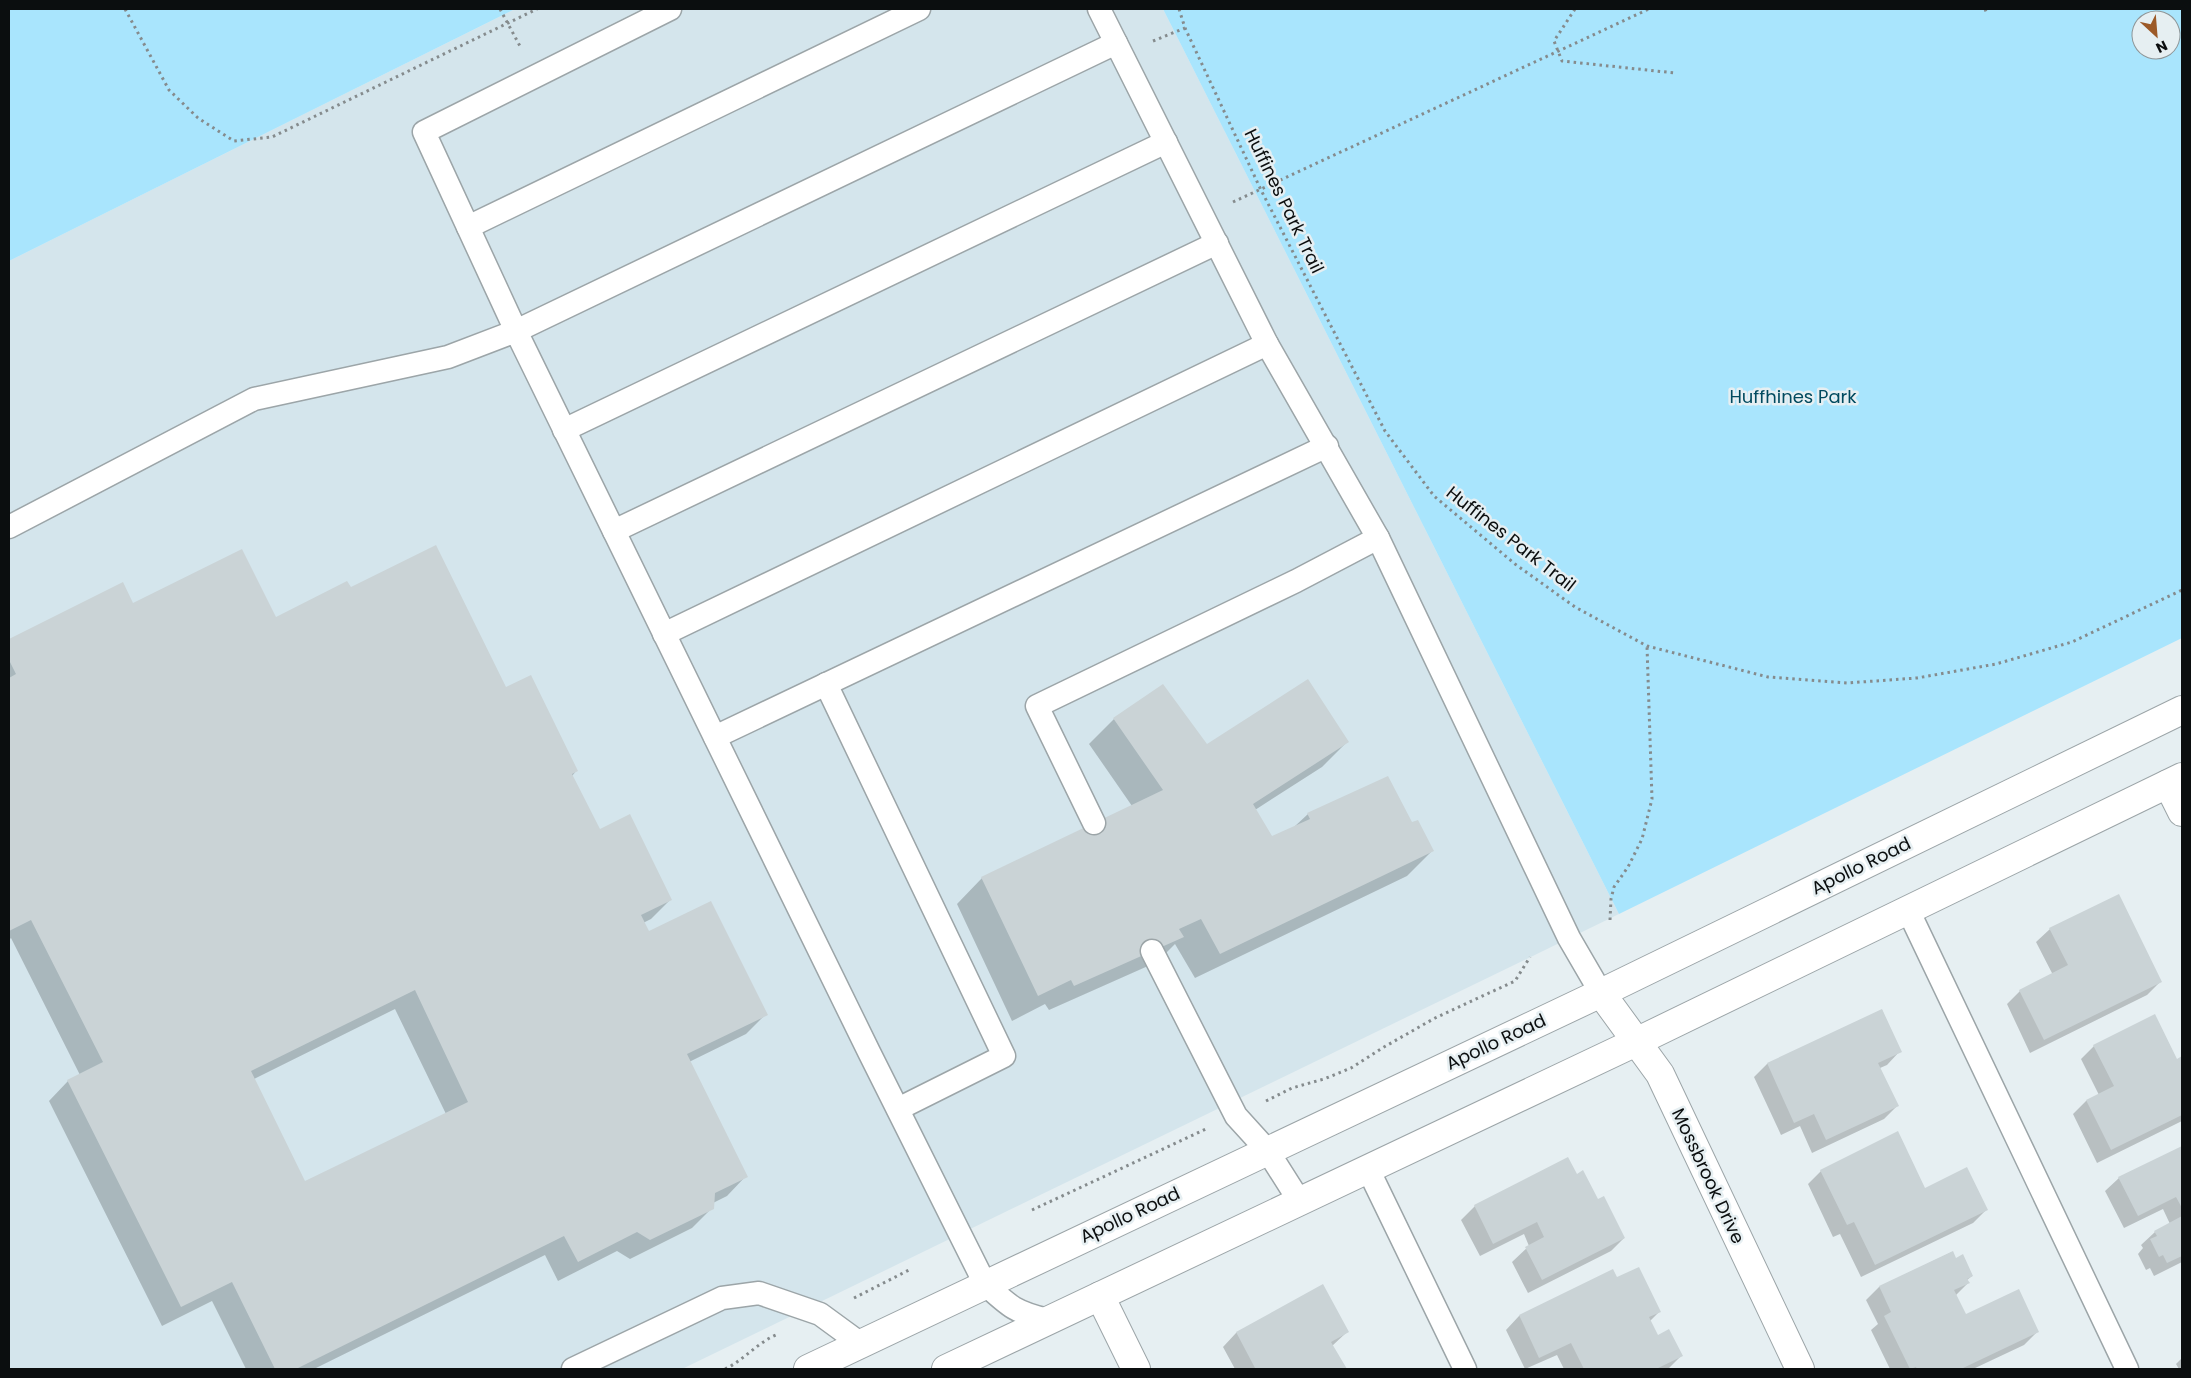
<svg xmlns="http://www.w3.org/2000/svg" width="2191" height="1378" viewBox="0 0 2191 1378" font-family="Poppins,sans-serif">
  <rect width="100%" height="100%" fill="#e6eff2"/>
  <polygon fill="#d4e5ec" points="515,9 1163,9 1619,914 682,1369 9,1369 9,261"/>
  <g fill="#a9e5fd" fill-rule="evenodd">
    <polygon points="9,9 515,9 9,261"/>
    <path d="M1163,9H2182V638L1619,914ZM2141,20H2171V50H2141Z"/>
  </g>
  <g fill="#0003" fill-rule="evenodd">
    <path d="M122,584L133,605L275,618L350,588L506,689L577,770L572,776L599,831L671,899L651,919L643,923L649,933L766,1014L746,1034L689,1062L746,1176L727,1196L713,1203L712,1208L692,1228L630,1259L617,1251L558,1281L545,1255L314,1369H246L212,1301L162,1326L49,1101L68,1081L80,1075L11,938L9,940V641ZM395,1009L446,1114L305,1183L254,1079Z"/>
    <polygon points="1114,719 1207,746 1348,741 1322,767 1255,810 1272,837 1294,827 1308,814 1412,823 1432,851 1407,876 1195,978 1175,944 1157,962 1049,1010 1045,1004 1012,1021 957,904 982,878 1132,806 1089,744"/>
    <polygon points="2050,929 2161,981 2147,995 2030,1053 2007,1004 2020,991 2053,975 2036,942"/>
    <polygon points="1882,1010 1900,1051 1887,1065 1880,1068 1897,1106 1884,1119 1812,1153 1800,1126 1781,1135 1754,1077 1767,1064"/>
    <polygon points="2094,1046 2177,1061 2182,1058 2182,1121 2097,1163 2073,1114 2086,1101 2099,1095 2081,1059"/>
    <polygon points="2182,1147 2182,1262 2154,1276 2150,1268 2146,1270 2138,1254 2143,1248 2141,1245 2155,1232 2170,1224 2163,1209 2124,1228 2105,1191 2119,1178"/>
    <polygon points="1821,1171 1924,1189 1986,1210 1973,1223 1861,1277 1840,1234 1833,1237 1808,1184"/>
    <polygon points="1598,1201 1624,1238 1611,1251 1528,1293 1512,1262 1529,1246 1524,1234 1480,1256 1461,1220 1475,1206"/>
    <polygon points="1952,1252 1955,1259 1972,1276 1967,1280 1968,1283 1956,1295 1965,1316 2038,1331 2024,1345 1973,1369 1890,1369 1871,1330 1878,1324 1866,1300 1879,1287"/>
    <polygon points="1613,1271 1617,1279 1659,1312 1650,1321 1657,1336 1681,1356 1668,1369 1564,1369 1557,1355 1525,1369 1506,1330 1519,1316"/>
    <polygon points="1322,1286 1347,1332 1332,1346 1345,1369 1235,1369 1223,1347 1236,1333"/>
    <polygon points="2182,1358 2182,1369 2179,1369 2176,1364"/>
  </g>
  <g fill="#cad3d6" fill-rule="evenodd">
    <path d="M436,545L506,687L531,675L578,771L572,774L600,829L630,814L672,900L641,915L649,931L711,901L768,1015L687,1054L748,1177L715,1193L714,1209L650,1240L637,1232L578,1262L564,1236L296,1369H275L232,1282L181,1307L67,1080L103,1062L31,920L9,931V678L16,674L9,660V639L123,582L133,603L242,549L276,617L347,581L351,587ZM415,990L468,1102L305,1181L251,1071Z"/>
    <polygon points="1308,679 1349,742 1253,804 1272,836 1310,819 1307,813 1388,776 1412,822 1418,820 1434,851 1220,954 1201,919 1179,929 1184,937 1074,986 1071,980 1038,996 981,877 1163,790 1113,718 1163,684 1207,744"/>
    <polygon points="2119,894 2162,982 2044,1040 2019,990 2068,965 2049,928"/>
    <polygon points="1882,1009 1902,1052 1878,1063 1899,1106 1826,1140 1814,1114 1794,1123 1767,1063"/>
    <polygon points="2155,1014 2177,1059 2182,1056 2182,1115 2111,1150 2086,1100 2114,1086 2093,1045"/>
    <polygon points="1898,1131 1925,1188 1967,1167 1988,1210 1875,1265 1854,1222 1847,1225 1820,1170"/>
    <polygon points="2182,1146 2182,1208 2176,1197 2138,1216 2118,1177"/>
    <polygon points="1568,1157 1577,1174 1583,1170 1598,1199 1604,1196 1625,1238 1542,1280 1525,1247 1544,1237 1537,1222 1493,1244 1474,1205"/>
    <polygon points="2182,1216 2182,1256 2167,1263 2163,1255 2159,1257 2150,1239 2157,1236 2154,1231"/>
    <polygon points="1953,1251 1956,1258 1963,1254 1973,1276 1967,1279 1970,1283 1954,1290 1966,1314 2019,1289 2039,1332 1961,1369 1917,1369 1916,1367 1910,1369 1884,1316 1891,1312 1879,1286"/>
    <polygon points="1639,1267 1661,1312 1649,1317 1658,1335 1669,1329 1683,1356 1656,1369 1584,1369 1571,1343 1539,1358 1519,1315 1613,1269 1617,1277"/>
    <polygon points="1323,1284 1349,1332 1331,1342 1347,1369 1253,1369 1255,1368 1236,1332"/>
  </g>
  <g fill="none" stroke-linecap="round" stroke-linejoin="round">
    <g stroke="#9ca5a8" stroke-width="25">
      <g id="lane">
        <polyline points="670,9 424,132 516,331 1116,43"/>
        <polyline points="1099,9 1267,344 1378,538 1569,938 1601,993"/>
        <polyline points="468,227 919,9"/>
        <polyline points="564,430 1166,142"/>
        <path d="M9,527L254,399L448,357L516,331L869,1052L985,1284C1010,1307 1015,1312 1048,1320"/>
        <polyline points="614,531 1217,243"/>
        <polyline points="664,634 1267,344"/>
        <polyline points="826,684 1004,1056 898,1109"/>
        <polyline points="715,737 1327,446"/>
        <polyline points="1094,823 1037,706 1296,581 1378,538"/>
        <polyline points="1908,910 2127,1369"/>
        <polyline points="1152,951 1236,1116 1267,1150 1300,1202"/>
        <polyline points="1368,1169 1465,1369"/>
        <polyline points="573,1369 722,1298 759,1293 820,1314 861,1344"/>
      </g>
    </g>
    <g stroke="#9ca5a8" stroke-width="30">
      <g id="street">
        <polyline points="2168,784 2182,812"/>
        <polyline points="1601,993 1660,1074 1800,1369"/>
        <polyline points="1100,1296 1136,1369"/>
      </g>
    </g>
    <g stroke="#9ca5a8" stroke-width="30">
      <g id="secondary">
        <polyline points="808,1369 1601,993 2182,710"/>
        <polyline points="946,1369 1636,1042 2182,777"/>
      </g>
    </g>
    <g stroke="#858b8d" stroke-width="3" stroke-dasharray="2.5 4" stroke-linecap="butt">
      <polyline points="125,9 169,90 198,118 234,141 272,137 537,9"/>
      <polyline points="500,9 521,48"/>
      <polyline points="1179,9 1185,28 1261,190 1385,431 1434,496 1515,564 1575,607 1647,646 1768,677 1847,683 1917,678 1996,664 2072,642 2182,590"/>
      <polyline points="1575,9 1554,41 1562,61 1675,73"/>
      <polyline points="1985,9 1987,14"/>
      <polyline points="1153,41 1185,28"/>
      <polyline points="1233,202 1649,9"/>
      <polyline points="1610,920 1611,899 1614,887 1628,867 1642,839 1652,799 1647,646"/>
      <polyline points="1266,1101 1292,1088 1324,1079 1351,1068 1384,1047 1435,1018 1515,981 1530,957"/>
      <polyline points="1032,1210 1206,1129"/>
      <polyline points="854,1298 909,1270"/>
      <path d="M725,1369C744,1360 757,1343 776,1335"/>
    </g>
    <use href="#lane" stroke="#fff" stroke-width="22"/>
    <use href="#street" stroke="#fff" stroke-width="28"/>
    <use href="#secondary" stroke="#fff" stroke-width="28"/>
  </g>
  <g text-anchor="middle" stroke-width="5" stroke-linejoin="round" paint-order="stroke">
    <g font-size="18" fill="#0b0e0f" stroke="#e6eff2">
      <text transform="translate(1284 201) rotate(64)" y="6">Huffines Park Trail</text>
      <text transform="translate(1511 539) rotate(38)" y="6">Huffines Park Trail</text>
      <text transform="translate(1861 866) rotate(-26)" y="6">Apollo Road</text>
      <text transform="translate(1496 1042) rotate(-25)" y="6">Apollo Road</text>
      <text transform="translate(1708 1176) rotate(65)" y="6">Mossbrook Drive</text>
      <text transform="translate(1130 1215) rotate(-25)" y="6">Apollo Road</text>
    </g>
    <g font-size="18" fill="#014a5f" stroke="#e6eff2">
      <text x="1793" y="403">Huffhines Park</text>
    </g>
  </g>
  <rect width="2191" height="1378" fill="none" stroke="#0b0e0f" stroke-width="20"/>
  <g transform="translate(2156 35) rotate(154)"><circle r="24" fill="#e6eff2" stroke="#8e9597"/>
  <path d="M0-4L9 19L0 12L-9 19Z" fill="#9c5a28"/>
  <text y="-8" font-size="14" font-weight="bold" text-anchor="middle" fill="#0b0e0f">N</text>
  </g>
</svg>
